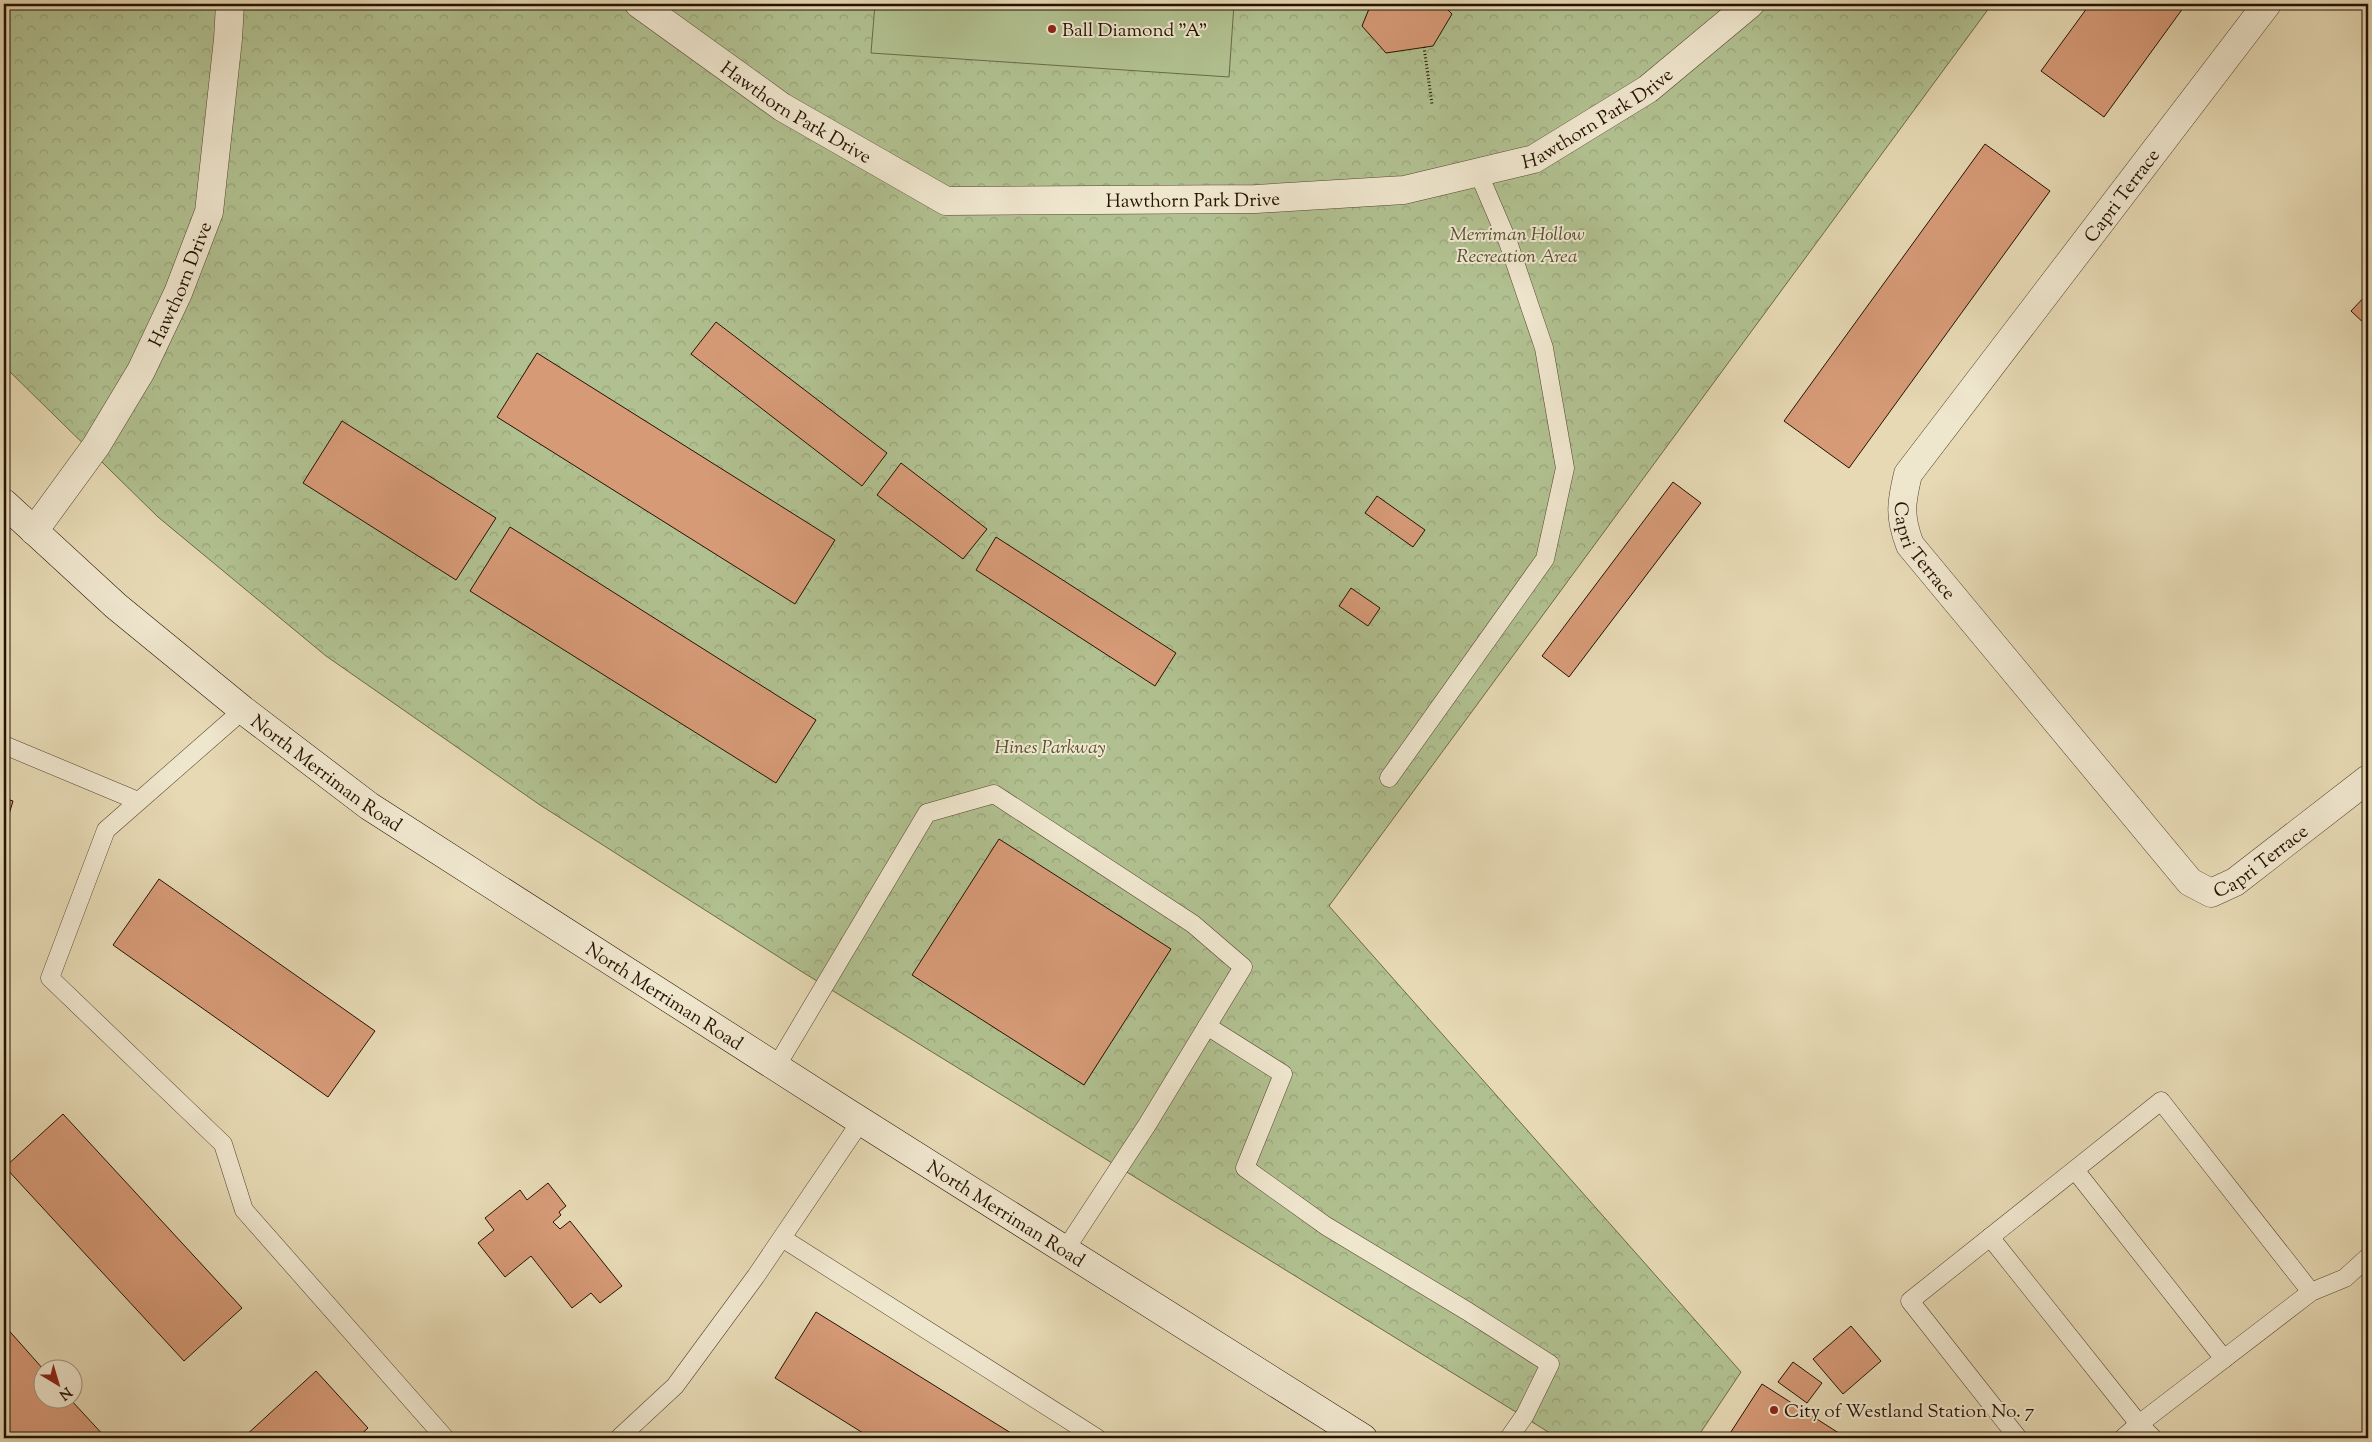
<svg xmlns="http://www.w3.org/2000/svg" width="2372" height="1442" viewBox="0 0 2372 1442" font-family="'Sorts Mill Goudy',serif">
  <defs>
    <pattern id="forest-crowns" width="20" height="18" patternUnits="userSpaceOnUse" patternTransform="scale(1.25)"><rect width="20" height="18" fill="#b1c090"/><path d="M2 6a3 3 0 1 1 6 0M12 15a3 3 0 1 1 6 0" fill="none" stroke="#98a47a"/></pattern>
  </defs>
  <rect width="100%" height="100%" fill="#e6d9b4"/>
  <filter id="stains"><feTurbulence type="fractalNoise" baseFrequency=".004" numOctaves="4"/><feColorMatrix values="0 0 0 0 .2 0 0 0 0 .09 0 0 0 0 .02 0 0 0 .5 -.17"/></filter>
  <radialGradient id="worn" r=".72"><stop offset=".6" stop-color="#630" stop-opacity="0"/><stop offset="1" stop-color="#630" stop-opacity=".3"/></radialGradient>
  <polygon fill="url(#forest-crowns)" stroke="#6b6948" points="4,4 1992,4 1329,906 1741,1372 1697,1438 1558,1438 804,973 540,805 326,656 158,517 4,366"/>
  <polygon fill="#b1c090" stroke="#6b6948" points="875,4 1234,4 1229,77 871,53"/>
  <g fill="#d69a77" stroke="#251200">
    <polygon points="1371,4 1442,4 1452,14 1433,46 1386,53 1362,26"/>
    <polygon points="2090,4 2186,4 2104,117 2041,71"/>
    <polygon points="1985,144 2050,191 1849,468 1784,421"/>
    <polygon points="2368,293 2368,327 2351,311"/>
    <polygon points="716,322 887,453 862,486 691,354"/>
    <polygon points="537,353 835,540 795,604 497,417"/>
    <polygon points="342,421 496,518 456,580 303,483"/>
    <polygon points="901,463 987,529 963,559 877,495"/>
    <polygon points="1673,482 1701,503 1569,677 1542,656"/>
    <polygon points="1377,496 1425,530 1413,547 1365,513"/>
    <polygon points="510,527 816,720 776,783 470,591"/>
    <polygon points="996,537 1176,653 1155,686 976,570"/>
    <polygon points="1351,588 1380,608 1368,626 1339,606"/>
    <polygon points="4,798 13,801 4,831"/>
    <polygon points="999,839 1171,949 1084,1085 912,975"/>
    <polygon points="159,879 375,1031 328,1097 113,945"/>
    <polygon points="63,1114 242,1308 184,1361 5,1167"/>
    <polygon points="548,1183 566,1206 559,1212 561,1215 553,1222 560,1229 570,1221 622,1286 600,1303 591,1293 572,1308 531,1256 505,1277 478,1243 494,1230 485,1218 520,1190 527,1200"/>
    <polygon points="816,1312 1019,1438 871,1438 775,1378"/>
    <polygon points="4,1325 44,1370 42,1400 71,1400 106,1438 4,1438"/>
    <polygon points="1851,1326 1881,1361 1843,1394 1813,1359"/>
    <polygon points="1793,1362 1822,1383 1807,1403 1778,1382"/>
    <polygon points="316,1371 368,1428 357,1438 243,1438"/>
    <polygon points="1762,1384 1845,1437 1844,1438 1727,1438"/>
  </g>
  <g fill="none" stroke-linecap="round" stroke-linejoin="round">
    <g stroke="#55442d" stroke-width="19">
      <g id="service">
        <polyline points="243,710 106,830 50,978 223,1144 244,1210 445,1438"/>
        <polyline points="4,745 138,801"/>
        <polyline points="1389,778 1545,559 1565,468 1544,348 1508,242 1478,172"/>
        <polyline points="1207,1026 1283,1074 1245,1168 1326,1226 1467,1311 1550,1364 1525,1415 1509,1438"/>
        <polyline points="776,1067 927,813 994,794 1193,924 1243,967 1147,1125 1065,1250"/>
        <polyline points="2075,1170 2224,1359"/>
        <polyline points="1990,1237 2139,1424 2311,1292 2345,1278 2368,1257"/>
        <polyline points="782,1238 1097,1438"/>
        <polyline points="619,1438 675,1386 756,1276 861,1121"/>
        <polyline points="2018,1438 1910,1301 2161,1101 2311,1292"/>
        <polyline points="2123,1438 2139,1424 2153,1438"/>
      </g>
    </g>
    <g stroke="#55442d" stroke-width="29">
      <g id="minor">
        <path id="s1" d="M639,4L782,107L946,201L1256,199L1404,190L1534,159L1648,89L1750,4"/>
        <path id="s2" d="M2267,4L1908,474C1901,503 1899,516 1910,545L2190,882L2211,893L2235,882L2368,779"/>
        <path id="s3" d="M34,531L96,446L141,371L178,293L209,212L228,39L230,4"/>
      </g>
    </g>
    <g stroke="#251200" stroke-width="29">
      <g id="secondary">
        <path id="s4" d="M4,503L116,606L243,710L369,806L848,1113L1363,1438"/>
      </g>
    </g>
    <g stroke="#251200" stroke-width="3" stroke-dasharray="1 2.5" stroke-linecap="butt">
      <polyline points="1670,4 1672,9"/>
      <polyline points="1424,47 1432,104"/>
    </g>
    <use href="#service" stroke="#efe6ce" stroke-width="18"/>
    <use href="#minor" stroke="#efe6ce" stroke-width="28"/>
    <use href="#secondary" stroke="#efe6ce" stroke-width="28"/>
  </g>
  <g fill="#8f2418" stroke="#efe6ce" stroke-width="2">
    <circle cx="1052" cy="29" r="5"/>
    <circle cx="1774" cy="1410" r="5"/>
  </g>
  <g text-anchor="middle" stroke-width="4" stroke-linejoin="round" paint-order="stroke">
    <g font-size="19" fill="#251200" stroke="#efe6ce" text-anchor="start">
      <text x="1062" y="36">Ball Diamond "A"</text>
      <text x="1784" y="1417">City of Westland Station No. 7</text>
    </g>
    <g font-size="19" fill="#251200" stroke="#efe6ce">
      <text dy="7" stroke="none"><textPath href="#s1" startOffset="191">Hawthorn Park Drive</textPath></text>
      <text dy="7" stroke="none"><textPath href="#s1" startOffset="1032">Hawthorn Park Drive</textPath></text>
      <text transform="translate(2121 195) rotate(-53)" y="7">Capri Terrace</text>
      <text dy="7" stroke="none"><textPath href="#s1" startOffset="612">Hawthorn Park Drive</textPath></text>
      <text dy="7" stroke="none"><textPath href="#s3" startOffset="288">Hawthorn Drive</textPath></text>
      <text dy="7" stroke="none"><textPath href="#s2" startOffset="675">Capri Terrace</textPath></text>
      <text dy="7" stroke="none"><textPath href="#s4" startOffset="421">North Merriman Road</textPath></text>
      <text dy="7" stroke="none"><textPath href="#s2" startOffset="1185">Capri Terrace</textPath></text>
      <text dy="7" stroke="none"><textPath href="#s4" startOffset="826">North Merriman Road</textPath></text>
      <text dy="7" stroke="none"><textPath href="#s4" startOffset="1231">North Merriman Road</textPath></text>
    </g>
    <g font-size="19" font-style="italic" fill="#564f32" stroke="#efe6ce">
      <text x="1517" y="240">Merriman Hollow<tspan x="1517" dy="22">Recreation Area</tspan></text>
      <text x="1050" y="753">Hines Parkway</text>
    </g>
  </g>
  <rect width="2372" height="1442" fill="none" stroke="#e6d9b4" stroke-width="20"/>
  <rect x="5" y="5" width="2362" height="1432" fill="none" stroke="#251200" stroke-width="2.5"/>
  <rect x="10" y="10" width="2352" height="1422" fill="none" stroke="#251200"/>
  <g transform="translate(58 1384) rotate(142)"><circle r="24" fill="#efe6ce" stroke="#9e917c"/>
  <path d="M0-4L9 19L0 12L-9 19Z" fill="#8f2418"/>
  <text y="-8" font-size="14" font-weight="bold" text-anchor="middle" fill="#251200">N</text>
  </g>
  <rect width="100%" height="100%" filter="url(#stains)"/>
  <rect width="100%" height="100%" fill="url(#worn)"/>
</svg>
